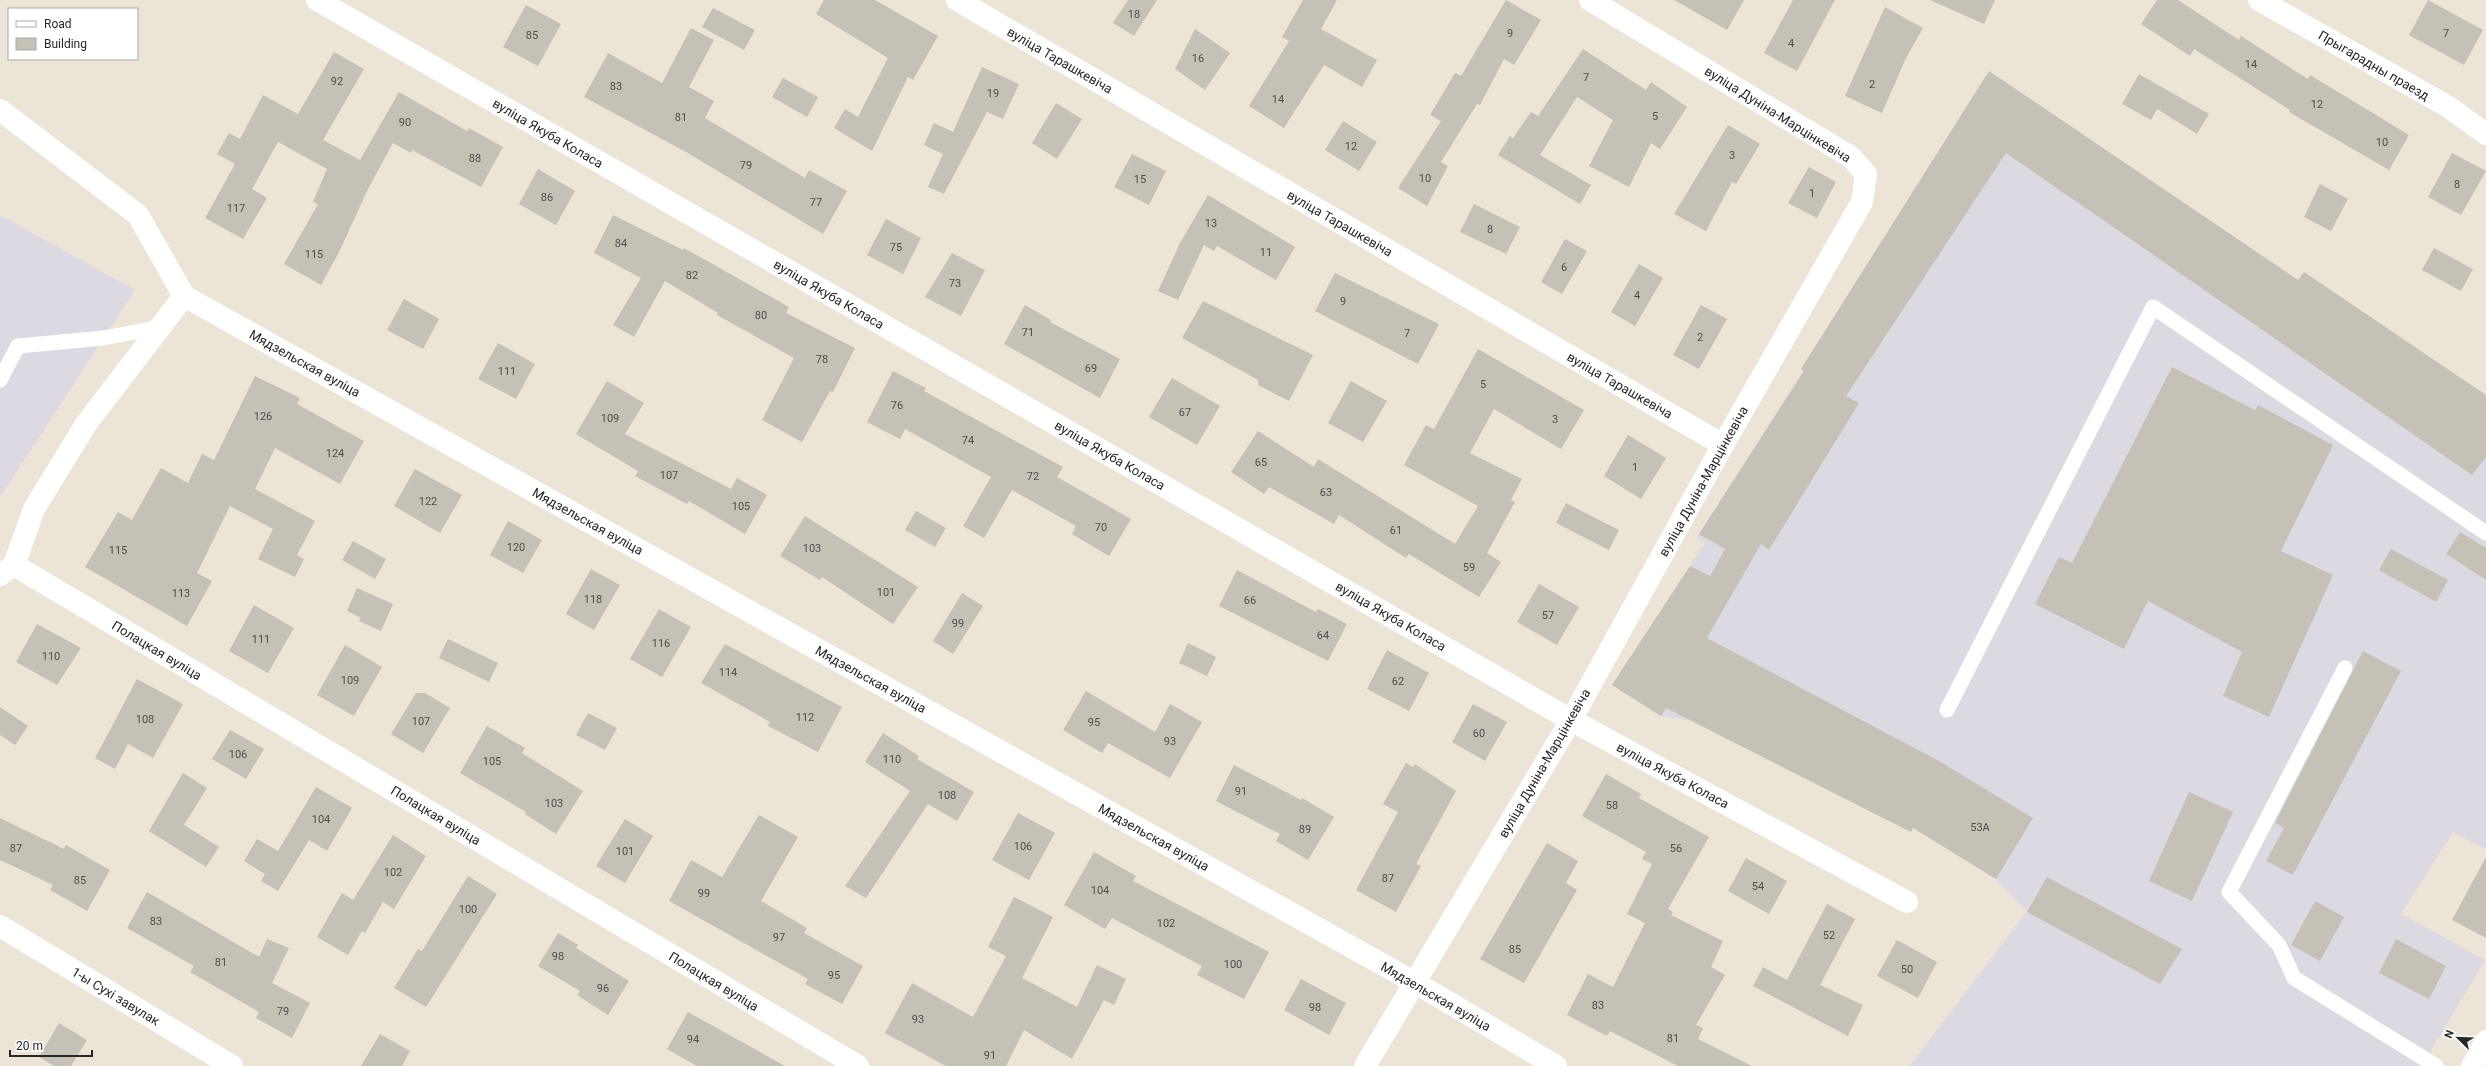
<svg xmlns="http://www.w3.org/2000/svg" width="2486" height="1066" viewBox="0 0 2486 1066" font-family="Roboto,sans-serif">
  <rect width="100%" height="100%" fill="#ebe4d7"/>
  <g fill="#dcd9e2">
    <polygon points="1989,71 2298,280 2486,395 2486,849 2453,832 2401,914 2485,960 2422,1066 1910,1066 2027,911 1996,879 1928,837 1914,826 1911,832 1689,720 1661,716 1612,685 1705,543 1696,539 1803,371 1801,369"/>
    <polygon points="0,215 135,290 0,497"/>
  </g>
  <g fill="#c6c1b7">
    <polygon points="824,0 875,0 938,36 913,80 908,77 872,151 834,128 845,109 858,117 888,58 816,14"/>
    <polygon points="1128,0 1157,0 1134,36 1113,23"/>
    <polygon points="1303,0 1337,0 1321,29 1377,60 1362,87 1324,65 1284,128 1249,106 1289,41 1282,37"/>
    <polygon points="1506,0 1541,20 1514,65 1504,59 1480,105 1477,104 1441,162 1448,166 1427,206 1398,188 1441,121 1430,115 1455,73 1461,76"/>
    <polygon points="1674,0 1744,0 1727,30"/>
    <polygon points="1793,0 1835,0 1797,71 1764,53"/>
    <polygon points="1930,0 1995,0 1984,24"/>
    <polygon points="2157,0 2178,0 2239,40 2241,36 2308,79 2310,75 2409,135 2389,170 2289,112 2290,110 2194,49 2190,56 2141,24"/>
    <polygon points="2428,0 2483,30 2464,65 2409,35"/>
    <polygon points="526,5 561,24 538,66 503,47"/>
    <polygon points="1885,7 1923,28 1906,58 1882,113 1845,96"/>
    <polygon points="713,8 755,30 744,50 702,27"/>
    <polygon points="691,28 714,40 689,87 714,101 705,118 805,178 809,170 847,191 823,234 686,152 584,97 608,53 662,83"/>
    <polygon points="1195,29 1230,53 1205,90 1175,69"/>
    <polygon points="1583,49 1646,90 1651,82 1687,107 1660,149 1651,143 1629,187 1589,166 1613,120 1577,97 1540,155 1591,185 1580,204 1498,155 1510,136 1513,138 1531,112 1538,116"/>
    <polygon points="334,52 364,69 323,140 360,160 399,92 467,131 469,128 503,147 481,187 412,150 411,153 393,143 368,189 339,252 321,285 284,264 318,204 313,202 327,169 278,142 252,189 267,198 243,239 205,218 235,164 217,154 229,133 240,139 263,95 298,114"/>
    <polygon points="982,67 1019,84 1003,119 987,112 944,194 928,187 943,154 924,145 934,123 953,132"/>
    <polygon points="1989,71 2298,280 2304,272 2486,395 2486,457 2472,475 2006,153 1846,396 1859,403 1769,550 1761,544 1707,638 1939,761 2033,818 1996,879 1913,828 1911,832 1666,708 1661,716 1612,685 1690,566 1710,576 1725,549 1699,534 1804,371 1801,369"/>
    <polygon points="2139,74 2209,114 2197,134 2157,109 2151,120 2122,104"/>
    <polygon points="783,78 818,97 807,117 772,97"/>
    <polygon points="1056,103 1082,119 1057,159 1032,143"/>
    <polygon points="1343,121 1377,142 1359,171 1325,150"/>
    <polygon points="1728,125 1760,144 1736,184 1732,182 1706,231 1674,214"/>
    <polygon points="2452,153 2486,171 2461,215 2428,197"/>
    <polygon points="1132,154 1166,171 1149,205 1114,187"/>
    <polygon points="1809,167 1836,182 1817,218 1788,203"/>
    <polygon points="538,169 575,191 556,225 519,204"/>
    <polygon points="2320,184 2348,199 2331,231 2304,217"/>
    <polygon points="1208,195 1295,247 1276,280 1217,246 1214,251 1204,245 1178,300 1158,291 1180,243"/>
    <polygon points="1474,204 1520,227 1506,254 1460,232"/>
    <polygon points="613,215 683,250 684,248 789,307 786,313 855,348 833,392 830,391 802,442 762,420 794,358 717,315 718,313 665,281 634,337 613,325 641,278 594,253"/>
    <polygon points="886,219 921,238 903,274 867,255"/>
    <polygon points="1565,239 1587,251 1562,294 1541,282"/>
    <polygon points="2434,248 2473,269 2461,291 2422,270"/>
    <polygon points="952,253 985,270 961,316 925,297"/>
    <polygon points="1639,264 1663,278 1635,326 1611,312"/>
    <polygon points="1335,273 1439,324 1418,364 1315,311"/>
    <polygon points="404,299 439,319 423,349 387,330"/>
    <polygon points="1203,301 1313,355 1289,401 1258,385 1258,380 1182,338"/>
    <polygon points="1025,305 1051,320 1050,322 1120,359 1100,398 1004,344"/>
    <polygon points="1701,305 1727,319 1699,369 1673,355"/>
    <polygon points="498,343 535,364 516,399 478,379"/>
    <polygon points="1478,349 1584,410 1561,449 1494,409 1470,453 1522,479 1511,500 1515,502 1487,553 1501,562 1479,597 1409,554 1406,558 1339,515 1334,524 1269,487 1264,494 1231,472 1258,431 1314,467 1318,459 1455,544 1478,506 1404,465 1426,425 1434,429"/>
    <polygon points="2172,367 2255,410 2258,405 2333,445 2281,551 2333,575 2269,717 2223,696 2242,652 2148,601 2124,649 2035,604 2059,557 2072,563"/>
    <polygon points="893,371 926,388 924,391 1063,467 1057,477 1131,519 1109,556 1072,534 1076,526 1012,490 984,538 963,526 991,477 905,429 900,439 867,422"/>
    <polygon points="255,376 300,398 297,404 364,441 340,484 275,448 255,489 315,521 297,555 304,559 295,577 258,559 273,529 230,506 197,573 212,581 187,626 85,567 118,512 132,520 161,468 188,483 202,454 214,460"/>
    <polygon points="1172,378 1220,406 1197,445 1149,417"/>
    <polygon points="607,381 644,403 625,434 731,489 737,478 767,495 745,534 689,501 687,504 635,476 638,471 576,434"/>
    <polygon points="1351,381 1387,401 1363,442 1328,423"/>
    <polygon points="1628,435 1666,458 1641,499 1604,476"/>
    <polygon points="415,469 462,495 440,533 394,506"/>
    <polygon points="1566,503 1619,530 1609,550 1556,523"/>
    <polygon points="916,511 946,528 935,547 905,530"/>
    <polygon points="805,516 918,587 893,624 822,577 820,580 780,556"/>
    <polygon points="508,521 542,540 523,573 490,555"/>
    <polygon points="2460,532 2486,548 2486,580 2446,554"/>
    <polygon points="353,541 386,559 375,579 342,560"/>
    <polygon points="2391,549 2448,580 2436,602 2379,570"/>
    <polygon points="591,569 620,585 594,630 566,614"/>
    <polygon points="1237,570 1316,612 1318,609 1347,624 1328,661 1219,606"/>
    <polygon points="1539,584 1579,607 1557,645 1517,622"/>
    <polygon points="357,588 393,604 381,631 359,621 361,618 347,611"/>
    <polygon points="962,593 983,606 953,654 933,641"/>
    <polygon points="254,605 294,628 268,673 229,651"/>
    <polygon points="659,609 691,627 662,677 630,659"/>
    <polygon points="37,624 81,648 57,685 16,662"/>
    <polygon points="448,639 498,663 489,682 439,658"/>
    <polygon points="1188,643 1216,657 1207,676 1179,663"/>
    <polygon points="725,644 842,707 818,752 768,726 770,722 701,683"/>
    <polygon points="345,645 382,667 354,716 317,695"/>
    <polygon points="1387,650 1429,673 1409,711 1367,689"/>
    <polygon points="2363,651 2401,671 2293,875 2266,861 2284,828 2275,823"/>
    <polygon points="137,679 183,704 153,758 128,744 115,769 95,758"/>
    <polygon points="1086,691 1155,732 1170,704 1202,722 1170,778 1108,743 1102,753 1063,730"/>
    <polygon points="416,693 425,693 450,708 423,753 391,734"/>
    <polygon points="1473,704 1507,722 1485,761 1452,742"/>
    <polygon points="0,707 28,726 15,745 0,735"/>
    <polygon points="588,713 617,728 605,750 576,735"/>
    <polygon points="487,726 525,748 522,753 583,791 556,834 525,814 526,812 460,773"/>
    <polygon points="230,730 264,749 246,779 212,759"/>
    <polygon points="883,733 919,756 917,759 974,792 957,821 928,804 866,898 845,886 910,791 865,762"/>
    <polygon points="1406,763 1413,767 1415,764 1456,791 1416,864 1421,866 1396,912 1356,890 1398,812 1383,804"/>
    <polygon points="1234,765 1301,800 1302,798 1334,817 1308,860 1276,841 1280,834 1216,801"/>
    <polygon points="183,773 207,788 184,825 219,847 206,867 149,831"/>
    <polygon points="1606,774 1641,794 1639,798 1709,837 1668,909 1673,912 1671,915 1723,941 1711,967 1725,975 1696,1025 1703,1028 1698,1039 1752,1066 1678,1066 1610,1031 1607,1036 1567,1015 1588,974 1613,987 1645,923 1627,914 1652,864 1642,859 1646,852 1582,816"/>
    <polygon points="316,787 352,808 327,851 309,840 278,891 261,881 265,874 244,861 257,839 278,851"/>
    <polygon points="2189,792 2233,812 2192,901 2149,881"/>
    <polygon points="1018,813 1055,833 1029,880 992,860"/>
    <polygon points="759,815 798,837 761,901 807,928 804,933 863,966 842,1004 805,984 808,979 669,901 691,860 722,877"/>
    <polygon points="0,818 64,849 66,845 110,870 87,911 50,890 53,885 0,860"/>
    <polygon points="625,819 653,836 625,883 596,866"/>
    <polygon points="393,835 426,856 394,909 383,902 365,933 362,931 348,955 317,937 342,893 353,900"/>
    <polygon points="1547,843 1578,861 1566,883 1577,890 1524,983 1480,959"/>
    <polygon points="1094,852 1136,876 1133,881 1269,952 1244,999 1197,975 1202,966 1112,918 1105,929 1064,905"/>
    <polygon points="2486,857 2486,938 2452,920"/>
    <polygon points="1746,858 1787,881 1769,914 1728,891"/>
    <polygon points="468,876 497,894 426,1007 394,988 418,949 422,951"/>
    <polygon points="2047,877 2182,949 2160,984 2027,912"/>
    <polygon points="147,892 259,957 267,939 289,948 272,983 310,1003 292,1038 256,1018 259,1012 190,972 194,966 127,928"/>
    <polygon points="1014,897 1053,917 1022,978 1077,1007 1097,965 1126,979 1114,1005 1104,1000 1072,1059 1024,1030 1006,1066 946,1066 885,1033 912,983 973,1017 1006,956 988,947"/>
    <polygon points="2315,901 2344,917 2320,961 2291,945"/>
    <polygon points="1827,904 1855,919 1820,985 1863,1005 1848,1036 1753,986 1763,967 1787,980"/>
    <polygon points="558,933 578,945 576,948 629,981 608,1015 577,995 580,991 538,966"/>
    <polygon points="2396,939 2446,966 2429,999 2379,973"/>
    <polygon points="1897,940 1937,962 1918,998 1877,976"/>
    <polygon points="1301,979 1346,1003 1329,1035 1284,1010"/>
    <polygon points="688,1012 785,1066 697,1066 667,1049"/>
    <polygon points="59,1023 87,1040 71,1066 54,1066 39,1057"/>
    <polygon points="380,1034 410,1051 402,1066 361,1066"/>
  </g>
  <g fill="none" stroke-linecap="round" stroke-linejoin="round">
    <g stroke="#fff" stroke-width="15">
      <polyline points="0,380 18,346 104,338 161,327"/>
      <polyline points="2345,668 2229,892 2279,945 2294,978 2436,1066"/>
      <polyline points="1947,710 2153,307 2486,533"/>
    </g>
    <g stroke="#fff" stroke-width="22">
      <polyline points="317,0 1571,720 1907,902"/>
      <polyline points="957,0 1723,445"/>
      <polyline points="2259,0 2447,106 2486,134"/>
      <polyline points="0,110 138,215 184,296 86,424 34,509 14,565 0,575"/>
      <polyline points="184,296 1414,982 1556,1066"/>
      <polyline points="14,565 858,1066"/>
      <polyline points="0,926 232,1066"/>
      <polyline points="1365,1066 1571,720 1723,445 1862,202 1866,174 1851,157 1590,0"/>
      <polyline points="2472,1066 2486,1041"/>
    </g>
  </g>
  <g text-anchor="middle" stroke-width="3" stroke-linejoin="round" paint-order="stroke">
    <g font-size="11" fill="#4f4e4b">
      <text x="1134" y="18">18</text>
      <text x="1510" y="37">9</text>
      <text x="2446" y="37">7</text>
      <text x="532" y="39">85</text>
      <text x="1791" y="47">4</text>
      <text x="1198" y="62">16</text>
      <text x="2251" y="68">14</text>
      <text x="1586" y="81">7</text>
      <text x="337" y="85">92</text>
      <text x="1872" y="88">2</text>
      <text x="616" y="90">83</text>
      <text x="993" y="97">19</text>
      <text x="1278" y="103">14</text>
      <text x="2317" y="108">12</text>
      <text x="1655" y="120">5</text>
      <text x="681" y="121">81</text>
      <text x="405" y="126">90</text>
      <text x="2382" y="146">10</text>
      <text x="1351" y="150">12</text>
      <text x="1732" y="159">3</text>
      <text x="475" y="162">88</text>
      <text x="746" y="169">79</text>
      <text x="1425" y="182">10</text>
      <text x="1140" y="183">15</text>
      <text x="2457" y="188">8</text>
      <text x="1812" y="197">1</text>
      <text x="547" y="201">86</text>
      <text x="816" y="206">77</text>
      <text x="236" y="212">117</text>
      <text x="1211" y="227">13</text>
      <text x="1490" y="233">8</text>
      <text x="621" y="247">84</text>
      <text x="896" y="251">75</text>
      <text x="1266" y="256">11</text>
      <text x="314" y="258">115</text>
      <text x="1564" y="271">6</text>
      <text x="692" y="279">82</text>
      <text x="955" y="287">73</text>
      <text x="1637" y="299">4</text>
      <text x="1343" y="305">9</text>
      <text x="761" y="319">80</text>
      <text x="1028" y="336">71</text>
      <text x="1407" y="337">7</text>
      <text x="1700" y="341">2</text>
      <text x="822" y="363">78</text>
      <text x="1091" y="372">69</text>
      <text x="507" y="375">111</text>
      <text x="1483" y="388">5</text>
      <text x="897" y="409">76</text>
      <text x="1185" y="416">67</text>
      <text x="263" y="420">126</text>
      <text x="610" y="422">109</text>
      <text x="1555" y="423">3</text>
      <text x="968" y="444">74</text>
      <text x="335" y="457">124</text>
      <text x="1261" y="466">65</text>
      <text x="1635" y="471">1</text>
      <text x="669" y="479">107</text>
      <text x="1033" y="480">72</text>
      <text x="1326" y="496">63</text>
      <text x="428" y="505">122</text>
      <text x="741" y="510">105</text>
      <text x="1101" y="531">70</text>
      <text x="1396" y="534">61</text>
      <text x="516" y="551">120</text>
      <text x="812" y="552">103</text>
      <text x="118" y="554">115</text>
      <text x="1469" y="571">59</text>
      <text x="886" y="596">101</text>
      <text x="181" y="597">113</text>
      <text x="593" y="603">118</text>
      <text x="1250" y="604">66</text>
      <text x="1548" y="619">57</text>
      <text x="958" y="627">99</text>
      <text x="1323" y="639">64</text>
      <text x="261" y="643">111</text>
      <text x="661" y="647">116</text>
      <text x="51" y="660">110</text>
      <text x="728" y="676">114</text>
      <text x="350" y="684">109</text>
      <text x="1398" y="685">62</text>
      <text x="805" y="721">112</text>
      <text x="145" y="723">108</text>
      <text x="421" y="725">107</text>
      <text x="1094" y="726">95</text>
      <text x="1479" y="737">60</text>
      <text x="1170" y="745">93</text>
      <text x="238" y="758">106</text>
      <text x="892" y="763">110</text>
      <text x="492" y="765">105</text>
      <text x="1241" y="795">91</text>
      <text x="947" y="799">108</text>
      <text x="554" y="807">103</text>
      <text x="1612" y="809">58</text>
      <text x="321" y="823">104</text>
      <text x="1980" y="831">53А</text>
      <text x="1305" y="833">89</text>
      <text x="1023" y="850">106</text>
      <text x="16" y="852">87</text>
      <text x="1676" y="852">56</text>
      <text x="625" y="855">101</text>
      <text x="393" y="876">102</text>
      <text x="1388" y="882">87</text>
      <text x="80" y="884">85</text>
      <text x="1758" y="890">54</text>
      <text x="1100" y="894">104</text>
      <text x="704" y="897">99</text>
      <text x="468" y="913">100</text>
      <text x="156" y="925">83</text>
      <text x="1166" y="927">102</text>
      <text x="1829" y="939">52</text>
      <text x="779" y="941">97</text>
      <text x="1515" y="953">85</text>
      <text x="558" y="960">98</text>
      <text x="221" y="966">81</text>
      <text x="1233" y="968">100</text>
      <text x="1907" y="973">50</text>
      <text x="834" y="979">95</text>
      <text x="603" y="992">96</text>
      <text x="1598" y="1009">83</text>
      <text x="1315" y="1011">98</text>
      <text x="283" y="1015">79</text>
      <text x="918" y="1023">93</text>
      <text x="1673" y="1042">81</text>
      <text x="693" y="1043">94</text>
      <text x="990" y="1059">91</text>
    </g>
    <g font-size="13" fill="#272727" stroke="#fff">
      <text transform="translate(1060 60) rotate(30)" y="5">вуліца Тарашкевіча</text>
      <text transform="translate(2374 65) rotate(30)" y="5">Прыгарадны праезд</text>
      <text transform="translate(1778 114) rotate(32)" y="5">вуліца Дуніна-Марцінкевіча</text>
      <text transform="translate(548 133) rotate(30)" y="5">вуліца Якуба Коласа</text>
      <text transform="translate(1340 223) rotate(30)" y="5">вуліца Тарашкевіча</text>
      <text transform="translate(829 294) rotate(30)" y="5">вуліца Якуба Коласа</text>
      <text transform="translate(305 363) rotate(29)" y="5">Мядзельская вуліца</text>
      <text transform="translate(1620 385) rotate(30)" y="5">вуліца Тарашкевіча</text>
      <text transform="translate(1110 455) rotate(30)" y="5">вуліца Якуба Коласа</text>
      <text transform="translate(1703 481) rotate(-61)" y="5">вуліца Дуніна-Марцінкевіча</text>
      <text transform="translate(588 521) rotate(29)" y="5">Мядзельская вуліца</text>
      <text transform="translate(1391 616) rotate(30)" y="5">вуліца Якуба Коласа</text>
      <text transform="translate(157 650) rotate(31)" y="5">Полацкая вуліца</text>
      <text transform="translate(871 679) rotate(29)" y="5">Мядзельская вуліца</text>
      <text transform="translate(1544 763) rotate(-60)" y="5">вуліца Дуніна-Марцінкевіча</text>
      <text transform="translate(1673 775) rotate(28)" y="5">вуліца Якуба Коласа</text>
      <text transform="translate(436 815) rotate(31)" y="5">Полацкая вуліца</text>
      <text transform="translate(1154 837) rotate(29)" y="5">Мядзельская вуліца</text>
      <text transform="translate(714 981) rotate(31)" y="5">Полацкая вуліца</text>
      <text transform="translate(116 996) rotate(31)" y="5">1-ы Сухі завулак</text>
      <text transform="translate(1436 996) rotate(30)" y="5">Мядзельская вуліца</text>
    </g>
  </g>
  <rect x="8" y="8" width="130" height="52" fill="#ffffff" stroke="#a9a9a9"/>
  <rect x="16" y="21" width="20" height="6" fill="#ffffff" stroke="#a9a9a9"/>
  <text x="44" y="28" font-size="12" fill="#272727">Road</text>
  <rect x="16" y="38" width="20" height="12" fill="#c6c1b7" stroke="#a9a9a9"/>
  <text x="44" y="48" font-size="12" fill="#272727">Building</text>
  <g transform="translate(2458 1038) rotate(293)" stroke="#ffffff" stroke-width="3" paint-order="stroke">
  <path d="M0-3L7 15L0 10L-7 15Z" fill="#272727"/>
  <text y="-6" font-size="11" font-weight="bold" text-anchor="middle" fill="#272727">N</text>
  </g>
  <path d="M10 1050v6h82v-6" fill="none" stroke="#272727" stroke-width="2"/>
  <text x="16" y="1050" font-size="12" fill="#272727" stroke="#ffffff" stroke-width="3" paint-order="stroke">20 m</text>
</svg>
